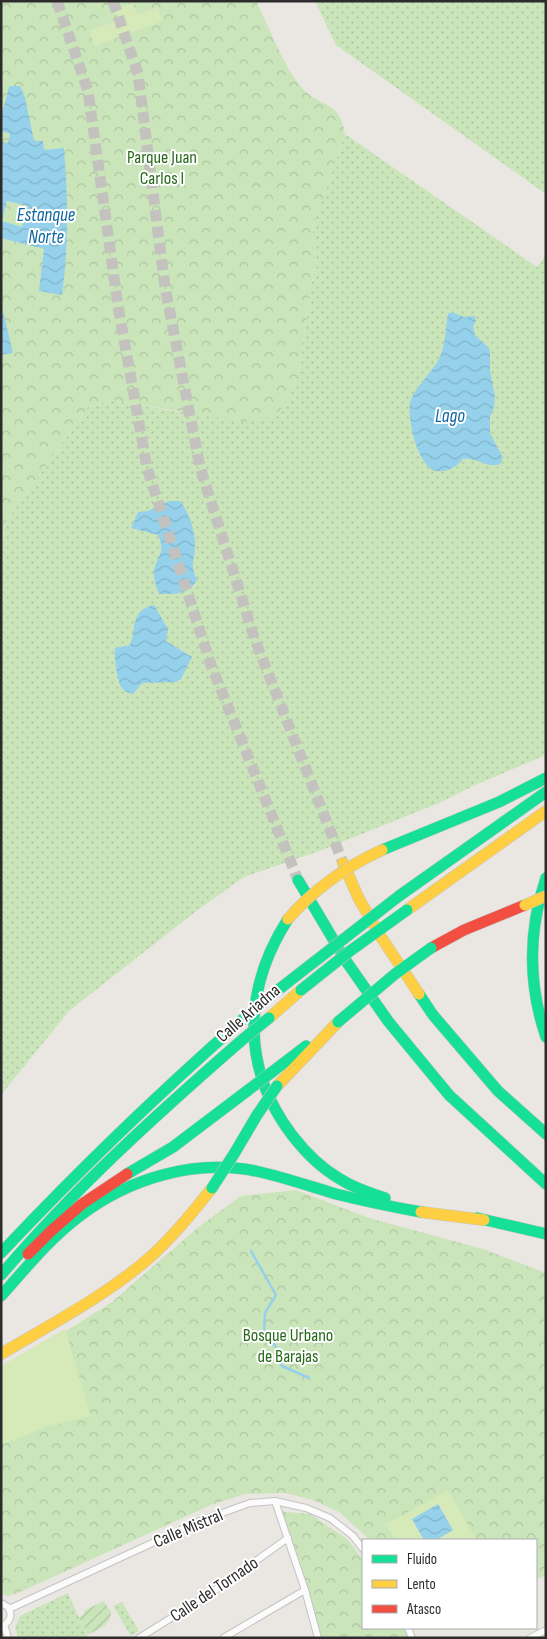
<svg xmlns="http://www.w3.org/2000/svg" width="547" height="1639" viewBox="0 0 547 1639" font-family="'Sofia Sans Condensed',sans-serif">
  <defs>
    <pattern id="grass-dots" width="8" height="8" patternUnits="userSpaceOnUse" patternTransform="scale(1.25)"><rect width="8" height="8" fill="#cbe5bb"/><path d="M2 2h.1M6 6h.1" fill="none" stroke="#aec5a1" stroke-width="1.8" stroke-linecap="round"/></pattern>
    <pattern id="forest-crowns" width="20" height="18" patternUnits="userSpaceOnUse" patternTransform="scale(1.25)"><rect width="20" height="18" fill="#cbe5bb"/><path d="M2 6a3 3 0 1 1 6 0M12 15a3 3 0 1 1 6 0" fill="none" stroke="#aec5a1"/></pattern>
    <pattern id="garden-furrows" width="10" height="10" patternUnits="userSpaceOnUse" patternTransform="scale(1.25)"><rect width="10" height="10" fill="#cbe5bb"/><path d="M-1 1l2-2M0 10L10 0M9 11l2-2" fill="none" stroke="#aec5a1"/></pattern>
    <pattern id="water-waves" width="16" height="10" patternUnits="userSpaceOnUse" patternTransform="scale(1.25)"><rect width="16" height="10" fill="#96d1eb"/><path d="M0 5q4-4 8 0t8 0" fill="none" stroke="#81b4ca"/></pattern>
  </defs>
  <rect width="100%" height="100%" fill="#eae7e2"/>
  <g fill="url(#grass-dots)">
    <polygon points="315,1 546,1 546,194 336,45"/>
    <polygon points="345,134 537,267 546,255 546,755 475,785 439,803 322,850 244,877 195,912 69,1011 1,1095 1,554 5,523 88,407 111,400 179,412 287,400 294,386 299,369 316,256 312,229"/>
    <polygon points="68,1593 88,1638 18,1638 15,1628 20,1616"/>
    <polygon points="122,1602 139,1631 131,1636 113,1606"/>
  </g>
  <g fill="url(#forest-crowns)">
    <path d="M1,1H256C269,27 284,67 302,88C320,108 340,100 345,134L312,229L316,256L299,369C289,404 282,420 244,422L111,400L88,407L5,523L1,554Z"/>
    <polygon points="296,1190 369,1218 483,1249 546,1273 546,1575 536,1580 536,1540 370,1540 339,1512 313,1500 285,1493 245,1494 211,1505 18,1593 8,1596 1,1594 1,1372 112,1302 201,1225 241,1196"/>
    <polygon points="278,1511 310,1514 348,1540 363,1560 363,1628 405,1628 409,1638 318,1638"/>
  </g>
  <path fill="url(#garden-furrows)" d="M103,1601L111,1611C111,1626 99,1629 87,1635L79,1617L84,1614V1611Z"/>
  <g fill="#d5e9b9">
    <polygon points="133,3 137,14 158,7 163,21 95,46 89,31 118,20 115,9"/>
    <polygon points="65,1329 91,1416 46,1427 1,1445 1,1366"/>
    <polygon points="448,1490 476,1539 474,1540 396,1540 385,1525"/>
  </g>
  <g fill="url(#water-waves)" fill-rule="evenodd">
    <path d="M11,86H20L25,97L34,141H43L44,150L64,148C68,199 69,243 62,295L39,291L44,249L1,238V142L8,143L10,134L1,131V117L9,87ZM7,201L28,206L22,227L2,221Z"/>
    <polygon points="1,303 13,353 1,355"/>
    <path d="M452,312L464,317L475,316L476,321L473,326L475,335L489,348L490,352V371L495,396L494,407L490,417V433L503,458L500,464C488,469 477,457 463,459C456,468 447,472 436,471C418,468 407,419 410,403C412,391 432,372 439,359C446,345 445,329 448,314Z"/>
    <path d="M169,501H180C189,513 195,529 195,545C195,563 189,562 197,580C188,595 175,594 159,594C156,586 153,577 154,570C158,554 166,553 158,535L131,528L138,512L148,511Z"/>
    <path d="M154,605L168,629L166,641L192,657L181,679L176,682L142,683L133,694C129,693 125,692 122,688C117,682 114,656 115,648L130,645C137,628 130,610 154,605Z"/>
    <polygon points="438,1504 453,1530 436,1540 424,1540 412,1519"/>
  </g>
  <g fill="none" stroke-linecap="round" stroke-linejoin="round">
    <polyline stroke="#96d1eb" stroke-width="2.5" points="251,1251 276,1295 265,1313 264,1334 275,1345 282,1366 309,1378"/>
    <g stroke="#c4c2be" stroke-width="11" stroke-dasharray="11 5.5" stroke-linecap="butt">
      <polyline points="57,1 88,91 118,306 147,468 211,665 298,880"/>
      <polyline points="113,1 138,74 165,287 200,467 255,640 343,863"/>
    </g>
    <g stroke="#c3c3c3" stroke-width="8">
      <g id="street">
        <polyline points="275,1501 305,1590 318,1638"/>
        <path d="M1,1603L8,1607C13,1615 10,1623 1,1626"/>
        <polyline points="9,1609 200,1521 250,1503 275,1501 306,1508 330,1518 353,1536 363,1549"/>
        <polyline points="4,1625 8,1638"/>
        <polyline points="408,1628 412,1638"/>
        <polyline points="139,1638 208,1595 288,1538"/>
        <polyline points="223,1638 305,1590"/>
        <polyline points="530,1638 546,1630"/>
      </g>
    </g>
    <g stroke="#c6c4c2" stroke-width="12">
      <g id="fast">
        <polyline points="382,850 499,802 546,778"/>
        <path d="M546,878C528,931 528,984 546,1037"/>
        <polyline points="298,880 346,961 388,1021 449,1095 546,1184"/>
        <polyline points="399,896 546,792"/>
        <path d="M288,919C243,989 241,1068 292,1135C305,1152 321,1168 340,1179C354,1188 369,1193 385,1198"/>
        <polyline points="419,994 433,1015 498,1091 546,1134"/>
        <polyline points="269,997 296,976"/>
        <polyline points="272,1072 306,1046"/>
        <polyline points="234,1154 257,1115"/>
        <polyline points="127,1174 173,1147 247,1091"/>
        <polyline points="477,1218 546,1234"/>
        <path d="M1,1253C78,1171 158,1094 242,1020"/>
        <path d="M1,1275C74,1189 157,1114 242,1040"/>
        <path d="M1,1296C26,1268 50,1238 81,1215C130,1178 195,1159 256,1171C283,1177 309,1186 336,1194C364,1201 393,1207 421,1212"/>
      </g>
    </g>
    <g stroke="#c6c4c2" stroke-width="12">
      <g id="slow">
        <polyline points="343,863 359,899 381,937 419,994"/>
        <polyline points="407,910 546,811"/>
        <polyline points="269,1018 301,990"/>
        <polyline points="277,1086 338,1022"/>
        <polyline points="421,1212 484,1220"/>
        <path d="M1,1354C51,1324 104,1297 148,1259C172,1238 192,1213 212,1188"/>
      </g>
    </g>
    <g stroke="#c6c4c2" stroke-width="12">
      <g id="jam">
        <polyline points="431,948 464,930 525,905"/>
        <polyline points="28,1254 51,1231 82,1204 127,1174"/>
      </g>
    </g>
    <use href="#street" stroke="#fcfbfb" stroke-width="6"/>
    <use href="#fast" stroke="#16e098" stroke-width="11"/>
    <use href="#slow" stroke="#ffcf43" stroke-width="11"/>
    <use href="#jam" stroke="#f24e42" stroke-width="11"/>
    <g stroke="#c6c4c2" stroke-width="12" stroke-linecap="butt">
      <g id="fast-bridge">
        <polyline points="296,976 399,896"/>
        <polyline points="301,990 350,951 407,910"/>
        <polyline points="242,1020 269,997"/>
        <polyline points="338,1022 395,974 431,948"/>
        <polyline points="242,1040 269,1018"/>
        <polyline points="247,1091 272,1072"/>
        <polyline points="257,1115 277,1086"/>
        <polyline points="212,1188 234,1154"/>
      </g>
    </g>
    <g stroke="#c6c4c2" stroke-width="12" stroke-linecap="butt">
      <g id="slow-bridge">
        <polyline points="525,905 546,896"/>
        <path d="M288,919C315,888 345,867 382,850"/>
      </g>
    </g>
    <use href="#fast-bridge" stroke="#16e098" stroke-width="11"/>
    <use href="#slow-bridge" stroke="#ffcf43" stroke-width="11"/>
  </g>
  <g text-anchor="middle" stroke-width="4" stroke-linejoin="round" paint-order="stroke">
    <g font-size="18" fill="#286a1b" stroke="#fff">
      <text x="162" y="163">Parque Juan<tspan x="162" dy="21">Carlos I</tspan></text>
      <text x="288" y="1341">Bosque Urbano<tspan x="288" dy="21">de Barajas</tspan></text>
    </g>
    <g font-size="18" fill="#2c2c2c" stroke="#fff">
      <text transform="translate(248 1013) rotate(-41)" y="6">Calle Ariadna</text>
      <text transform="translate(188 1528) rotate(-23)" y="6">Calle Mistral</text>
      <text transform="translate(214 1589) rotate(-34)" y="6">Calle del Tornado</text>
    </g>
    <g font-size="19" font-style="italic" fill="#0d669f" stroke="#fff">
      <text x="46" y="221">Estanque<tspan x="46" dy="22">Norte</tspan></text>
      <text x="450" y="422">Lago</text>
    </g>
  </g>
  <rect width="547" height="1639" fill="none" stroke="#2c2c2c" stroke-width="5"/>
  <rect x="362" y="1539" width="175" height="90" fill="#ffffff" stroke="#ababab"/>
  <rect x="372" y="1555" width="25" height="8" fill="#16e098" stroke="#ababab"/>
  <text x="407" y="1564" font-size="15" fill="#2c2c2c">Fluido</text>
  <rect x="372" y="1580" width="25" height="8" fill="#ffcf43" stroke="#ababab"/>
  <text x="407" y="1589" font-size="15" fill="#2c2c2c">Lento</text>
  <rect x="372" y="1605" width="25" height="8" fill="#f24e42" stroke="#ababab"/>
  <text x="407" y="1614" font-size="15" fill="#2c2c2c">Atasco</text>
</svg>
